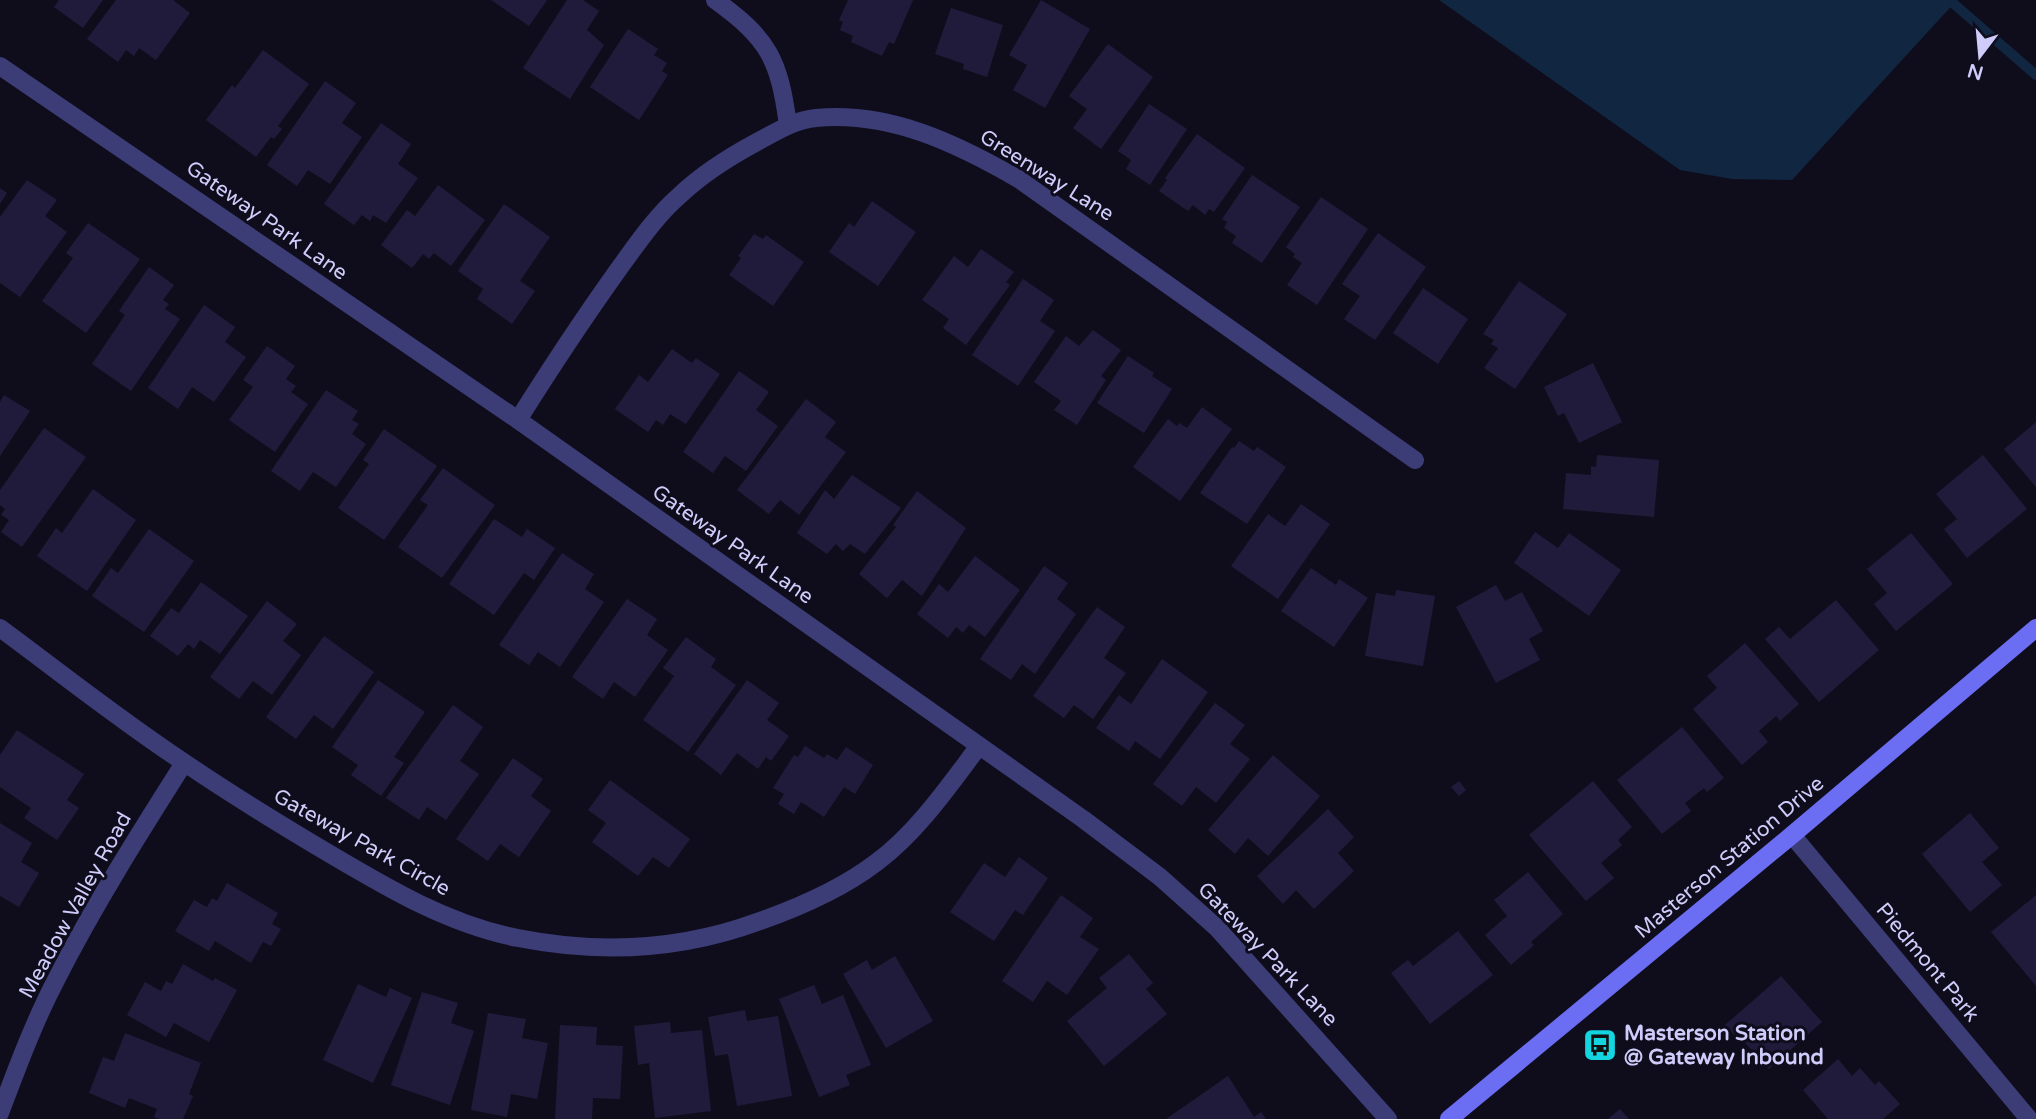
<svg xmlns="http://www.w3.org/2000/svg" width="2036" height="1119" viewBox="0 0 2036 1119" font-family="'Varela Round',sans-serif">
  <rect width="100%" height="100%" fill="#0f0d1c"/>
  <polygon fill="#112640" points="1439,0 1957,0 1792,180 1732,179 1680,170"/>
  <g fill="none" stroke-linecap="round" stroke-linejoin="round">
    <polyline stroke="#112640" stroke-width="10" points="1954,4 2036,75"/>
  </g>
  <g fill="#201b3b">
    <polygon points="59,0 103,0 83,28 54,7"/>
    <polygon points="116,0 173,0 190,13 156,60 139,48 134,56 126,50 118,62 87,39"/>
    <polygon points="491,0 547,0 529,26"/>
    <polygon points="567,0 583,0 599,11 587,30 604,45 570,99 523,68"/>
    <polygon points="848,0 913,0 894,44 889,42 882,56 851,42 853,36 840,30 843,22 839,20"/>
    <polygon points="1041,0 1090,29 1045,108 1013,90 1027,65 1009,55"/>
    <polygon points="951,8 1003,25 987,77 963,69 964,64 935,54"/>
    <polygon points="628,29 658,49 654,55 667,63 662,71 668,75 639,120 590,87"/>
    <polygon points="1108,44 1153,77 1101,149 1073,128 1087,109 1069,96"/>
    <polygon points="263,50 309,84 278,126 282,129 274,139 271,137 256,157 206,120 232,85 235,88"/>
    <polygon points="325,81 356,103 342,123 362,137 330,184 308,170 297,186 267,165"/>
    <polygon points="1149,104 1187,129 1150,185 1126,169 1131,160 1118,151"/>
    <polygon points="381,123 411,144 398,164 418,178 386,223 373,215 370,221 362,215 354,225 324,204"/>
    <polygon points="1197,134 1245,168 1214,212 1209,209 1205,215 1193,205 1188,211 1159,191 1167,180 1165,178"/>
    <polygon points="1252,175 1300,207 1262,263 1232,243 1236,236 1224,228 1227,222 1222,219"/>
    <polygon points="27,180 57,200 45,216 67,232 20,297 0,283 0,217"/>
    <polygon points="438,185 485,220 451,266 434,253 429,259 423,254 412,268 381,245 407,210 415,216"/>
    <polygon points="0,188 7,193 0,204"/>
    <polygon points="1321,197 1368,229 1317,305 1287,285 1302,263 1293,257 1295,254 1286,247"/>
    <polygon points="872,201 916,232 878,286 829,252 849,223 854,227"/>
    <polygon points="504,204 550,237 520,281 535,291 512,324 477,299 483,289 458,271"/>
    <polygon points="88,223 140,259 86,333 42,301 73,258 66,253"/>
    <polygon points="1378,233 1426,267 1375,340 1344,319 1360,296 1342,284"/>
    <polygon points="754,234 763,239 766,235 804,262 773,306 729,275 741,258 738,256"/>
    <polygon points="981,249 1014,272 1006,282 1010,285 966,345 943,328 949,319 922,300 954,256 968,267"/>
    <polygon points="149,267 174,285 163,300 169,304 165,309 180,319 131,391 92,364 125,315 119,311"/>
    <polygon points="1023,279 1054,300 1040,321 1055,331 1018,386 972,355"/>
    <polygon points="1519,281 1567,314 1515,389 1484,368 1498,348 1491,344 1494,340 1483,334"/>
    <polygon points="1423,288 1468,319 1438,364 1393,333"/>
    <polygon points="204,305 235,327 225,342 246,357 214,402 192,387 178,409 148,388"/>
    <polygon points="1093,330 1121,350 1101,376 1106,380 1077,425 1054,410 1061,401 1034,382 1066,336 1079,346"/>
    <polygon points="267,346 295,366 286,379 296,386 291,392 308,404 275,452 229,420 253,387 243,380"/>
    <polygon points="672,349 692,363 696,358 720,374 686,424 670,414 663,425 656,420 648,432 615,409 639,375 648,382"/>
    <polygon points="1128,356 1154,373 1152,376 1172,389 1144,433 1097,403"/>
    <polygon points="1593,363 1622,422 1579,443 1564,413 1558,416 1544,387"/>
    <polygon points="739,371 769,392 756,410 778,426 746,471 725,456 713,473 683,452"/>
    <polygon points="326,390 358,411 352,420 359,424 352,434 366,444 336,487 313,472 300,491 271,471"/>
    <polygon points="4,395 30,411 0,456 0,402"/>
    <polygon points="806,399 836,422 825,437 846,452 799,515 780,500 769,514 737,490"/>
    <polygon points="1202,407 1232,429 1180,501 1133,467 1168,419 1177,426 1179,423 1187,428"/>
    <polygon points="2036,422 2036,487 2004,449"/>
    <polygon points="44,428 86,457 22,547 1,532 9,520 1,515 5,509 0,505 0,490"/>
    <polygon points="384,429 437,466 384,540 338,508 369,464 363,460"/>
    <polygon points="1239,441 1254,451 1257,447 1286,467 1247,524 1200,493 1232,447 1234,448"/>
    <polygon points="1597,455 1659,460 1654,517 1563,509 1566,473 1591,475 1591,466 1596,467"/>
    <polygon points="1983,455 2027,509 1967,558 1944,529 1957,519 1936,494"/>
    <polygon points="443,468 495,505 442,578 398,547 428,505 420,500"/>
    <polygon points="852,475 901,508 865,554 850,544 843,551 836,544 827,554 797,533 825,490 834,499"/>
    <polygon points="93,489 136,520 87,591 37,556 56,528 62,533"/>
    <polygon points="917,491 966,528 922,596 902,580 887,598 859,574 896,527 893,525"/>
    <polygon points="1301,504 1330,524 1278,599 1231,566 1268,514 1285,526"/>
    <polygon points="494,519 522,537 527,529 555,548 534,580 524,573 494,615 449,584"/>
    <polygon points="149,529 194,561 144,632 92,596 111,568 118,573"/>
    <polygon points="1535,532 1558,548 1569,533 1621,570 1589,616 1514,563"/>
    <polygon points="1911,533 1953,584 1896,631 1874,604 1887,593 1867,569"/>
    <polygon points="562,553 594,574 585,589 604,602 560,667 538,652 529,665 499,645"/>
    <polygon points="975,556 1020,590 985,637 969,625 963,633 956,627 948,638 917,614 939,584 948,592"/>
    <polygon points="1044,566 1068,583 1057,599 1076,614 1035,674 1022,664 1011,680 980,659"/>
    <polygon points="1311,568 1336,585 1339,579 1368,598 1334,647 1281,611"/>
    <polygon points="201,582 248,616 220,654 200,640 194,649 188,644 178,656 150,636 171,608 179,613"/>
    <polygon points="1496,585 1505,601 1522,592 1543,631 1529,639 1540,660 1496,683 1456,607"/>
    <polygon points="1396,590 1435,596 1423,666 1365,656 1376,593 1395,596"/>
    <polygon points="627,599 657,619 647,635 668,650 635,697 614,682 603,699 572,677"/>
    <polygon points="1836,600 1879,650 1819,702 1765,639 1779,627 1790,639"/>
    <polygon points="267,601 297,624 283,641 301,655 272,695 253,681 239,699 210,677"/>
    <polygon points="1097,607 1125,627 1104,658 1126,673 1093,719 1074,705 1064,718 1033,696"/>
    <polygon points="324,636 374,672 333,729 314,715 296,739 266,717"/>
    <polygon points="686,637 716,659 711,667 736,685 688,752 643,720 674,676 663,668"/>
    <polygon points="1745,643 1799,704 1780,721 1776,716 1759,731 1768,742 1742,765 1693,709 1717,688 1707,676"/>
    <polygon points="1162,659 1208,692 1160,759 1135,741 1129,751 1096,728 1119,695 1131,704"/>
    <polygon points="378,680 425,712 394,757 404,763 381,796 351,775 358,765 332,747"/>
    <polygon points="747,680 779,703 767,720 789,736 771,761 766,757 758,769 737,753 721,775 694,754"/>
    <polygon points="1215,703 1245,725 1230,744 1250,759 1216,803 1196,787 1182,806 1153,784"/>
    <polygon points="453,705 483,727 460,761 479,774 446,820 427,807 419,820 386,798"/>
    <polygon points="1682,727 1724,778 1707,792 1704,788 1685,803 1691,811 1662,834 1617,780"/>
    <polygon points="17,730 84,774 67,800 79,808 57,840 24,818 31,808 0,787 0,755"/>
    <polygon points="805,746 824,758 827,754 837,760 846,747 873,765 855,794 844,787 824,817 801,802 794,814 778,804 784,794 773,788 794,755 798,757"/>
    <polygon points="1273,755 1320,796 1268,856 1248,838 1235,854 1208,830"/>
    <polygon points="513,758 543,779 531,796 551,811 519,857 500,844 488,861 456,839"/>
    <polygon points="610,780 690,839 669,868 653,857 638,876 592,842 606,823 588,810"/>
    <polygon points="1459,781 1466,790 1459,796 1451,787"/>
    <polygon points="1593,781 1632,827 1618,840 1622,845 1601,863 1614,878 1586,901 1529,835"/>
    <polygon points="1328,809 1354,837 1338,853 1354,871 1314,909 1296,890 1283,904 1257,876"/>
    <polygon points="1970,813 1999,848 1982,862 2002,885 1970,912 1922,854"/>
    <polygon points="0,823 32,843 21,862 39,873 19,907 0,896"/>
    <polygon points="1019,857 1048,878 1023,915 1015,910 994,941 950,912 984,863 1005,877"/>
    <polygon points="1528,872 1563,914 1531,942 1534,945 1511,965 1485,935 1507,916 1494,900"/>
    <polygon points="227,883 278,913 272,924 281,929 271,946 263,942 251,963 215,941 209,951 175,931 194,900 207,907 212,898 217,901"/>
    <polygon points="1061,895 1093,918 1080,937 1099,949 1067,995 1047,981 1033,1002 1002,981"/>
    <polygon points="2036,895 2036,986 1991,932"/>
    <polygon points="1458,931 1493,975 1430,1024 1391,973 1408,960 1413,966"/>
    <polygon points="1129,954 1153,983 1146,989 1167,1014 1104,1066 1067,1021 1107,988 1099,978"/>
    <polygon points="895,956 933,1021 886,1048 843,974 867,960 872,970"/>
    <polygon points="183,964 213,981 215,978 237,990 209,1042 174,1023 166,1037 127,1015 145,982 161,991 166,981 172,984"/>
    <polygon points="1781,976 1822,1022 1769,1069 1737,1034 1735,1036 1725,1025"/>
    <polygon points="358,984 386,997 390,988 412,998 373,1083 323,1060"/>
    <polygon points="814,985 822,1004 843,995 871,1065 846,1075 850,1085 819,1097 779,999"/>
    <polygon points="422,992 458,1003 451,1023 474,1031 450,1105 391,1085"/>
    <polygon points="745,1010 747,1021 778,1016 792,1096 737,1106 728,1054 715,1056 708,1017"/>
    <polygon points="488,1013 526,1019 522,1038 548,1043 537,1099 511,1094 507,1117 471,1110"/>
    <polygon points="670,1022 671,1033 702,1030 711,1111 655,1118 649,1063 638,1065 634,1026"/>
    <polygon points="560,1025 597,1027 596,1045 623,1046 620,1099 593,1098 592,1119 555,1119"/>
    <polygon points="125,1033 201,1063 189,1094 193,1096 183,1119 159,1119 154,1117 157,1109 129,1098 125,1108 89,1093 103,1057 114,1061"/>
    <polygon points="1838,1059 1852,1076 1860,1068 1875,1085 1879,1081 1900,1104 1883,1119 1828,1119 1803,1090"/>
    <polygon points="1228,1076 1254,1117 1261,1112 1266,1119 1166,1119"/>
    <polygon points="1620,1109 1629,1119 1608,1119"/>
  </g>
  <g fill="none" stroke-linecap="round" stroke-linejoin="round">
    <g stroke="#3c3c77" stroke-width="18">
      <path d="M715,0C769,39 779,59 788,125"/>
      <polyline points="0,66 518,420 1083,819 1160,877 1217,928 1388,1119"/>
      <path d="M518,420C550,369 583,319 618,270C637,244 655,217 679,196C702,174 729,157 757,142C776,132 794,120 816,118C890,111 958,144 1020,180L1415,460"/>
      <path d="M0,628C61,673 121,721 185,763C232,795 281,825 330,854C389,889 450,925 518,938C599,954 682,950 760,921C800,907 843,888 877,862C918,831 948,787 979,746"/>
      <polyline points="1792,835 2029,1119"/>
      <path d="M0,1113C17,1068 34,1022 56,980C94,905 139,834 184,763"/>
    </g>
    <polyline stroke="#6b6ef2" stroke-width="18" points="1449,1119 1792,835 2036,628"/>
  </g>
  <defs>
    <g id="bus-square" transform="scale(1.75)"><rect x="-9" y="-9" width="18" height="18" rx="4" fill="#13d4df" stroke="#0f0d1c"/><path d="M-5-6H5V4H4V6H2V4H-2V6H-4V4H-5ZM-3.5-4V0h7V-4ZM-3.5 1.2v1.5H-2V1.2ZM2 1.2v1.5H3.5V1.2Z" fill="#111"/></g>
  </defs>
  <g fill-rule="evenodd">
    <use href="#bus-square" x="1600" y="1045"/>
  </g>
  <g text-anchor="middle" stroke-width="6" stroke-linejoin="round" paint-order="stroke">
    <g font-size="21" fill="#cfccfb" stroke="#0f0d1c">
      <text transform="translate(1047 175) rotate(32)" y="7">Greenway Lane</text>
      <text transform="translate(267 220) rotate(35)" y="7">Gateway Park Lane</text>
      <text transform="translate(733 544) rotate(35)" y="7">Gateway Park Lane</text>
      <text transform="translate(362 842) rotate(29)" y="7">Gateway Park Circle</text>
      <text transform="translate(1729 857) rotate(-40)" y="7">Masterson Station Drive</text>
      <text transform="translate(75 905) rotate(-61)" y="7">Meadow Valley Road</text>
      <text transform="translate(1268 954) rotate(46)" y="7">Gateway Park Lane</text>
      <text transform="translate(1928 962) rotate(50)" y="7">Piedmont Park</text>
    </g>
    <g font-size="21" font-weight="bold" fill="#cfccfb" stroke="#0f0d1c" text-anchor="start">
      <text x="1624" y="1040">Masterson Station<tspan x="1624" dy="24">@ Gateway Inbound</tspan></text>
    </g>
  </g>
  <g transform="translate(1980 56) rotate(196)" stroke="#0f0d1c" stroke-width="5" paint-order="stroke">
  <path d="M0-5L12 26L0 18L-12 26Z" fill="#cfccfb"/>
  <text y="-10" font-size="19" font-weight="bold" text-anchor="middle" fill="#cfccfb">N</text>
  </g>
</svg>
